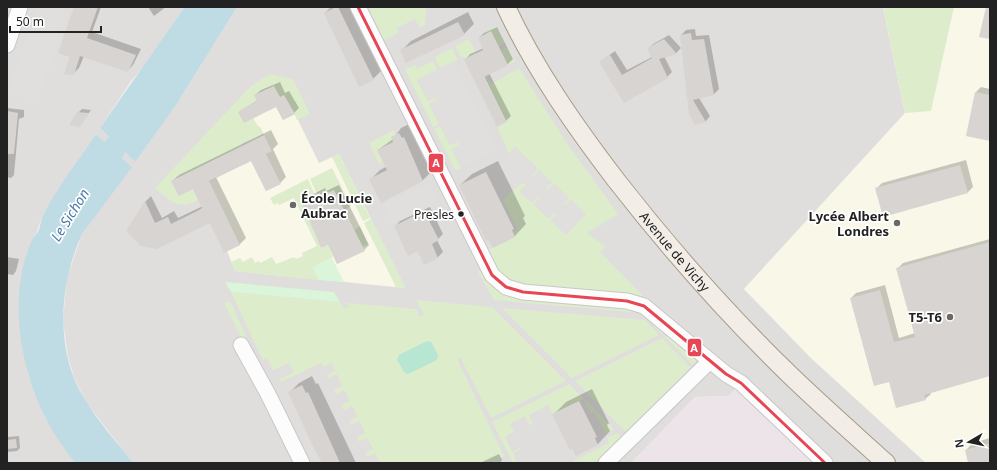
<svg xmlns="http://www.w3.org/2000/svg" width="997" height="470" viewBox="0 0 997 470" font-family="'Noto Sans',sans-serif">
  <rect width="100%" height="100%" fill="#f0eeeb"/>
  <g fill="#dfdedc">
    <polygon points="7,7 185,7 147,63 131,81 43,214 25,265 19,300 20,327 29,376 44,416 75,463 7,463"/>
    <polygon points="237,7 883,7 905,113 744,289 811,358 926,463 825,463 728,396 695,397 631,463 133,463 86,402 74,377 68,356 63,321 67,278 82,234 176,105"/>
  </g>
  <polygon fill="#ede4e9" points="741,383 825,463 631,463 696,397 728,396"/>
  <g fill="#f8f7e8">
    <polygon points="883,7 990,7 990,463 926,463 811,358 744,289 905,113"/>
    <polygon points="273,101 283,120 295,114 319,163 339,154 405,288 235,271 227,251 240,245 208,182 251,161 266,191 280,184 266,154 272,151 260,127 257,126 253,118"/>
  </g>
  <g fill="#ddeccb">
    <polygon points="368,7 426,7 425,25 419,27 415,19 397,28 399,33 384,40"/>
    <polygon points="883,7 954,7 931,111 905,113"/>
    <polygon points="496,26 505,43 499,47 491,32 486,34 485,32"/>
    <polygon points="469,39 488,78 485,80 463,57 461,58 455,46"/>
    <polygon points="507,47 515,61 508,65 501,50"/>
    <polygon points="452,48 458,60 440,68 435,57"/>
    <polygon points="433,61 437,70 417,80 428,101 436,97 437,100 429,104 439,124 433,127 405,69 415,65 417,69"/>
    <path d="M519,68L566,142L618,214L587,233L605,246L600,252L645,298L644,300L525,286C504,280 499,273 487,255L490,254L488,250L515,237L513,232L518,230L503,200L522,182L526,185L520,192L532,203L538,196L540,198L534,205L557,214L551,221L566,235L586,214L563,204L569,198L554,184L548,190L546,188L539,170L533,177L531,175L537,168L515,147L509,154L497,127L506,122L486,82L489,80L491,84Z"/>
    <path d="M270,74L293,79L310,114L297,120L291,106L280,97L274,87L254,95L257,101L238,112L244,123L253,118L264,135L250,142L249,140L242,143L244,146L171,181L179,196L193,189L199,200C177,210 172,202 155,188L251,86Z"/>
    <polygon points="440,126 450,145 458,141 460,145 452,149 461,168 455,170 434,129"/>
    <polygon points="394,130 396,135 391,137 393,142 377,150 383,162 379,164 369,143"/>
    <polygon points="339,154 370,218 363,221 332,157"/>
    <polygon points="332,168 351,206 344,210 334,190 321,196 320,193 317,194 310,179"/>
    <polygon points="308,179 315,195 301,202 321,248 328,245 333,257 313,267 319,280 235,271 231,262 240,258 243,262 252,257 255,263 259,261 260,263 272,257 276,264 294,257 296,259 303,256 302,253 317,246 294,198 279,205 277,203 274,205 270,198"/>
    <polygon points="371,219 405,288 396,287 364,223"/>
    <polygon points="360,226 368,244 362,247 354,230"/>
    <polygon points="477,270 482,272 488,279 629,308 641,311 666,331 661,333 641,313 494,300"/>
    <polygon points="231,292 340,302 345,309 349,307 346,303 416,309 420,317 424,315 416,300 492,307 566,381 491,418 460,357 457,359 504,456 499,459 501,463 494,463 492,460 485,463 380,463 375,453 367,457 365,453 373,449 367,438 359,442 357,437 365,433 360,421 351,425 349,421 358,417 352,406 344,410 341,405 350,401 344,390 336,394 334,390 342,386 337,374 328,378 327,375 335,371 331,363 323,367 321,363 281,382 280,379 294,372 289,363 273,370 267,358 263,360"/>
    <polygon points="230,301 248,341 244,344 224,303"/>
    <polygon points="502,308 645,320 659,335 572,378"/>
    <polygon points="670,334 698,358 693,365 665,337"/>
    <polygon points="662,338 691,368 626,432 575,381"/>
    <polygon points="569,384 614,429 605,433 594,411 591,413 584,399 552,414 548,405 529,415 532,423 529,425 525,416 510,424 514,432 505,437 512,452 520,448 521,449 513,453 517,463 513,463 492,422"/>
    <polygon points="617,433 621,437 595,463 574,462 573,461 609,443 607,438"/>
  </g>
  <g fill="#daf5da">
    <polygon points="332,258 344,282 319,280 312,267"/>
    <polygon points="225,282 334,292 340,302 231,292"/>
  </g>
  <polygon fill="#b7e6d2" points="427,341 431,342 438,355 437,360 408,374 404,372 397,360 399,355"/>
  <g fill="#e0dfde">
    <polygon points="38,7 58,7 69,11 37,101 8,91"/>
    <polygon points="453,62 497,150 461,168 452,149 459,145 458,142 450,145 429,104 437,100 435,97 428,101 417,80"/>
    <polygon points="515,147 538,168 532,175 533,177 539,170 552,182 546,189 548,190 554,183 569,198 563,205 565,206 571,199 586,214 566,235 551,221 557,214 555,213 549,219 534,205 540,198 538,197 532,203 519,192 526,185 522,182 516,188 495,169"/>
    <polygon points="429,183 438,202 392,224 383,205"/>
  </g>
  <g fill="#bfdbe3">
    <polygon points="185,7 237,7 176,105 135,162 100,128"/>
    <path d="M96,134L132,167L82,234C60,282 55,344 80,391C94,417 115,440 133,463H75C64,448 52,432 44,415C19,362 8,295 32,240C34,237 37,234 39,230C41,224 41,218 44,213C59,185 79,160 96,134Z"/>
  </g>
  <polygon fill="#dedddd" points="100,128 135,162 132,167 96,134"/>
  <g fill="#0003">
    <polygon points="75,7 101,7 92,32 141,49 133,65 127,71 84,56 79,68 73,74 71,56"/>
    <polygon points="148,7 166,7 154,16"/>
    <polygon points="331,7 353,7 383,69 373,79 325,13"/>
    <polygon points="468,12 474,24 464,34 401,51 411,41"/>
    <polygon points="497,27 513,59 508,64 489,73 511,116 506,121 482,72 481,73 504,121 506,121 498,126 465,60 470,54 484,48 479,38 484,33"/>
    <polygon points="695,29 696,36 709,35 719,89 714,94 699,98 710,116 706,121 696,123 681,35 686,30"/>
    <polygon points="669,35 681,48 676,53 664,56 672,72 667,77 624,102 600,62 615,51 627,70 652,57 648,49 653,44"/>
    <polygon points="280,82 285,93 289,91 299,108 294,113 277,106 239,112 258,100 255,95 261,90"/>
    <polygon points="981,87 990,89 990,140 976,92"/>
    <polygon points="7,108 24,110 24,117 19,119 14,175 11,178 7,177"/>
    <polygon points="82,109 91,110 80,125 78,113"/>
    <polygon points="409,124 432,171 423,180 382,202 371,179 380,170 386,167 378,150 393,139 401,128"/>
    <polygon points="271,130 278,144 273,149 286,177 280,183 252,160 216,177 246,238 240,244 225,251 210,222 127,231 145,202 151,196 162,218 174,211 178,218 203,206 194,188 172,181 179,175"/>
    <polygon points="966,160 973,187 968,192 884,216 876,189 882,183"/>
    <polygon points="498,161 525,216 523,218 526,224 515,236 493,247 460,185 472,174"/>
    <polygon points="339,185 369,245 364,250 328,243 302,202 308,197 325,188 326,191"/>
    <polygon points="430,207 443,234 437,240 443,252 438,257 425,264 418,250 395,227 400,221"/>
    <polygon points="990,239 990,375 930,392 931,394 925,399 890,381 851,298 856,293 885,285 899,338 915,333 897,269 903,263"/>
    <polygon points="7,257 19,259 16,271 13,275 7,274"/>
    <polygon points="312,376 316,384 318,383 356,463 323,463 289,393 299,383"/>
    <polygon points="592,389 609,423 607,425 610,431 598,444 576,455 554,414 566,402"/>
    <polygon points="7,435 8,437 19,436 20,448 17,451 7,452"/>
    <polygon points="990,438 990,463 969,463 966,450 973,443"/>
    <polygon points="499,454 502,460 500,463 480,463"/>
  </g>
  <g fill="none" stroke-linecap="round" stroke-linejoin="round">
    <polyline stroke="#bfdbe3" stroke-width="22" points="97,174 134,120"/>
  </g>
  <g fill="#d7d4d2">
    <polygon points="74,7 98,7 87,38 136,55 128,72 80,56 74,75 64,74 70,57 58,53"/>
    <polygon points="336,7 338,7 374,80 359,87 324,13"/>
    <polygon points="986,7 990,8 990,39 979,37"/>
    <polygon points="458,22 465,35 406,63 400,50"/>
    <polygon points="491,31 508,65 484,77 506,122 497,127 464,59 483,50 478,38"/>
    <polygon points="691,33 692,40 704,39 714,95 693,100 706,122 695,125 689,114 680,35"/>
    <polygon points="664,39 677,54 659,59 668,78 624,103 599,62 610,55 622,75 652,58 647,48"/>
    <polygon points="274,86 280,97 284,95 295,114 283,120 276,107 244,123 238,112 257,101 254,95"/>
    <polygon points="975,92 990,95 990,141 966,136"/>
    <polygon points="7,111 18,113 14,154 7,154"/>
    <polygon points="77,112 89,113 80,127 69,125"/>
    <polygon points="399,133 402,138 404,137 423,181 381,203 369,179 387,170 377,150 393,142 391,137"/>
    <polygon points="264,135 272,151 266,154 281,184 266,191 251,161 209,181 240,245 224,253 210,223 157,249 141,246 126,231 145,201 155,223 168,217 171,224 199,210 202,208 193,189 179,196 171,181"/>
    <polygon points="960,165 968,193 883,217 875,188"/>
    <polygon points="486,172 514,229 512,230 515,237 493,248 489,240 486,241 459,185"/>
    <polygon points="334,190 365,251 337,264 328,245 321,248 301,202 320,193 321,196"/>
    <polygon points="424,211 439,240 432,244 438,258 424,265 418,251 408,256 394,226"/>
    <polygon points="990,242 990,376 924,395 926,400 896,408 889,382 874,386 850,298 880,290 894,342 915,337 896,268"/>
    <polygon points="302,385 306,393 308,392 340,463 322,463 312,444 288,392"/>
    <polygon points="579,401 597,437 595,438 598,445 576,456 572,448 570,450 552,414"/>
    <polygon points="16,439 17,448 7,449 7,440"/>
    <polygon points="990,443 990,463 968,463 965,450"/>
  </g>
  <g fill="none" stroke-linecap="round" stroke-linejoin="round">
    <g stroke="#c9c8c7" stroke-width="17">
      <g id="minor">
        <polyline points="358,7 492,275 506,287 523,292 627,301 644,306 726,374 741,383 825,463"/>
        <polyline points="7,45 20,7"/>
        <polyline points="241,345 268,394 302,463"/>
        <polyline points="606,463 710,361"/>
      </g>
    </g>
    <g stroke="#a79c86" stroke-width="20">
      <g id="major">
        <path id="s1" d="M506,7C535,69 574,125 616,180C669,248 728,315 790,375C821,405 854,434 886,463"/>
      </g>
    </g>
    <use href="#minor" stroke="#fdfcfc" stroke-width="15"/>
    <use href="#major" stroke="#f3ede7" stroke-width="18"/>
    <g stroke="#fff" stroke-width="6">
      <polyline id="bus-1" points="358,7 492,275 506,287 523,292 627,301 644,306 726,374 741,383 825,463"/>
    </g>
    <use href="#bus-1" stroke="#e74754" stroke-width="3"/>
  </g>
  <g fill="#6a6968" stroke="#fff" stroke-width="1.5">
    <circle cx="293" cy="205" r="4"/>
    <circle cx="897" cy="223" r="4"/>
    <circle cx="950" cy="317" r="4"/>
  </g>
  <circle fill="#222" stroke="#fff" stroke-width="1.5" cx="461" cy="214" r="3.5"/>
  <g text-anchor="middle" stroke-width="3.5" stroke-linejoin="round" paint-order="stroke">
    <g font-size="12" fill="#222" stroke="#fff" text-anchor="end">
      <text x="454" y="219">Presles</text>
    </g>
    <g font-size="13" font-weight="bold" fill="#222" stroke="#fff" text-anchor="end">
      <text x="301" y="203" text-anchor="start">École Lucie<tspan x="301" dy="15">Aubrac</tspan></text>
      <text x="889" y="221">Lycée Albert<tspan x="889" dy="15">Londres</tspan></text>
      <text x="942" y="322">T5-T6</text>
    </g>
    <g font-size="13" fill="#222" stroke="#fff">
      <text dy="5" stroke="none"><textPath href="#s1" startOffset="298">Avenue de Vichy</textPath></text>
    </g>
    <g font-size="14" font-style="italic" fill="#4a7aab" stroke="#fff">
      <text transform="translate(70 215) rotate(-58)" y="5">Le Sichon</text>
    </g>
  </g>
  <g stroke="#fff" stroke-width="1.5">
    <rect x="428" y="153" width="16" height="20" rx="4" fill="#e74754"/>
    <rect x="687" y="338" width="15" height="19" rx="4" fill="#e74754"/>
  </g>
  <g font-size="11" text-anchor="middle" font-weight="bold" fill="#fff">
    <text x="436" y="167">A</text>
    <text x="694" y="352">A</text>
  </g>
  <rect width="997" height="470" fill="none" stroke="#222222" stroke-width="16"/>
  <g transform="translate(969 442) rotate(261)" stroke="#ffffff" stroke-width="3" paint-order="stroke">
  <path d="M0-3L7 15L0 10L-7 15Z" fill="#222222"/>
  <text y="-6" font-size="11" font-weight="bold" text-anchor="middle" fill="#222222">N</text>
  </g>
  <path d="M10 26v6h91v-6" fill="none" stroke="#222222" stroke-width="2"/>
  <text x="16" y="26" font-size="12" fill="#222222" stroke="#ffffff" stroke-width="3" paint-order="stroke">50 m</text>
</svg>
